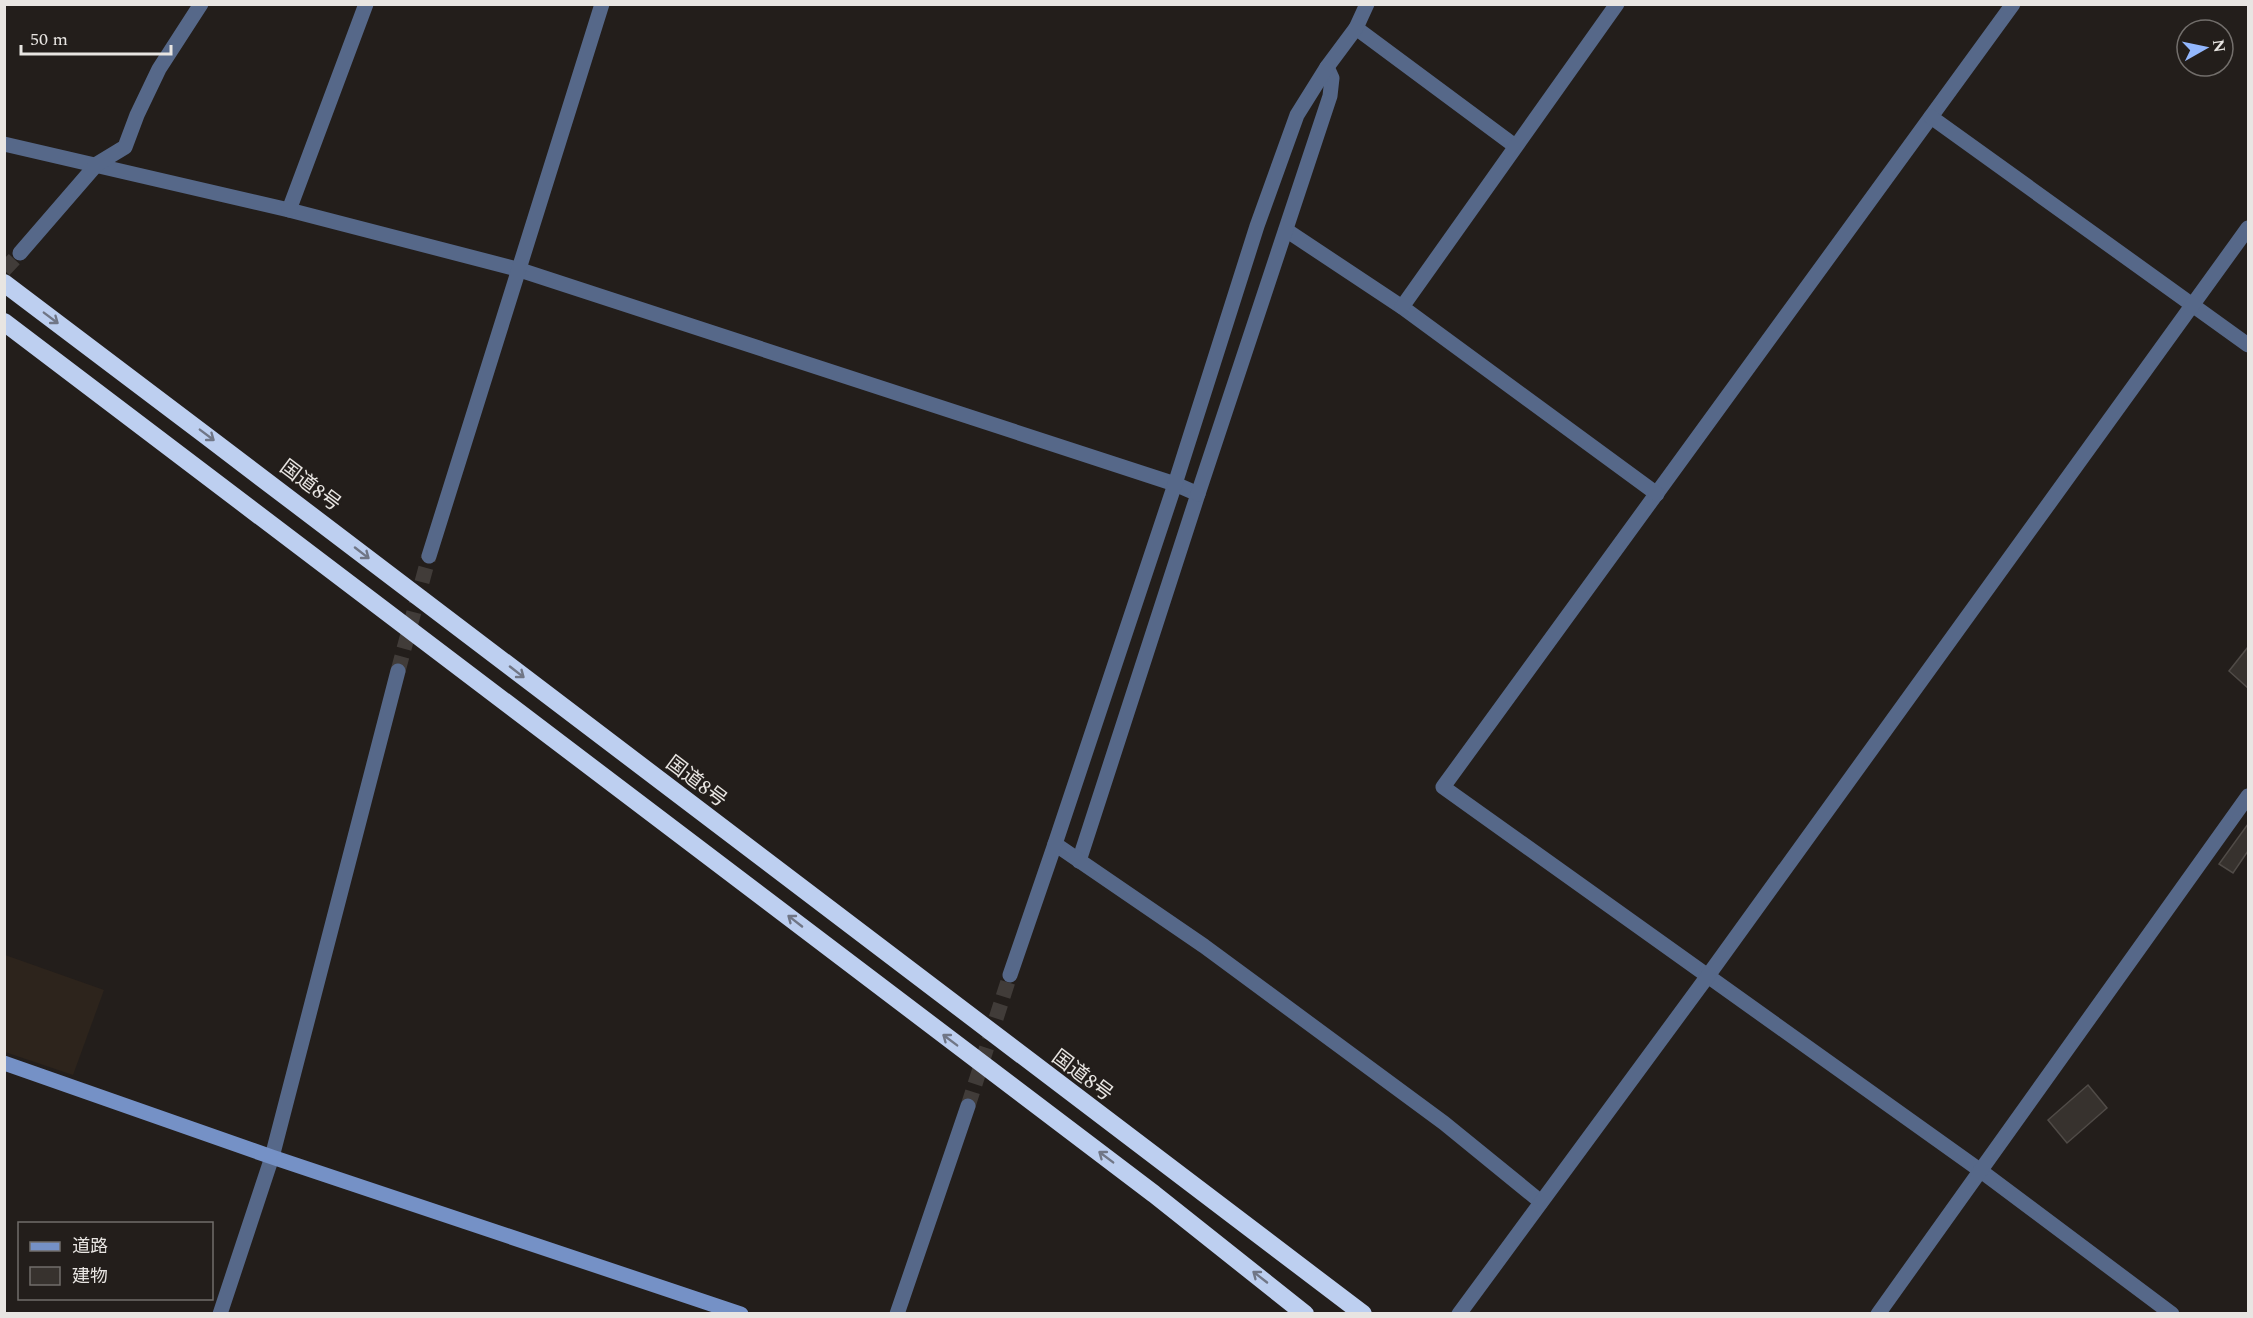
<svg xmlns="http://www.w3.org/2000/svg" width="2253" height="1318" viewBox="0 0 2253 1318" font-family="Spectral,'Noto Sans JP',serif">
  <rect width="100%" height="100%" fill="#231e1b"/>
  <polygon fill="#2d241c" points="5,955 104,990 73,1075 5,1052"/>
  <g fill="#37322e" stroke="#504b47" stroke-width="1.5">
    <polygon points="2248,647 2248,688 2229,671"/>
    <polygon points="2248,824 2248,851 2233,873 2219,864"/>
    <polygon points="2088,1085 2107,1108 2067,1143 2048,1120"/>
  </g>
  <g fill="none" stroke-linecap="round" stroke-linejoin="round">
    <g stroke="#413c39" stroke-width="15" stroke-dasharray="15 8" stroke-linecap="butt">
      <polyline points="4,270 20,253"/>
      <polyline points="398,671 429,556"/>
      <polyline points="968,1106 1010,975"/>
    </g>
    <g stroke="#566889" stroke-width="15">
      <polyline points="2013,4 1443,787 1981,1171 2172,1314"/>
      <polyline points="1356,28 1515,146"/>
      <polyline points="1931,117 2248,345"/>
      <polyline points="4,144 289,210 517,269 1175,484 1198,494 1079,861"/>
      <polyline points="289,210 366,4"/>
      <polyline points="1286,230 1402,307 1657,494"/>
      <polyline points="20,253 97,164 125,147 137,115 159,69 201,4"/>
      <polyline points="1402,307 1617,4"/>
      <polyline points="1198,494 1330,96 1332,78 1327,67"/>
      <polyline points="429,556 602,4"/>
      <polyline points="1055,844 1204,946 1444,1123 1541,1202"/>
      <polyline points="1010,975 1055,844 1175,484 1257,226 1297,115 1327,67 1356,28 1367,4"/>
      <polyline points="220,1314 272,1157 398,671"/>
      <polyline points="897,1314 968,1106"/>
      <polyline points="1459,1314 1707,977 2248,228"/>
      <polyline points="1878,1314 2248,796"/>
    </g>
    <polyline stroke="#7591c6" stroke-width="15" points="4,1063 272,1157 741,1314"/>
    <g stroke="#bdcff0" stroke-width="18">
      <path d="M4,283C458,625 908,972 1363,1314"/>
      <polyline points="4,322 1154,1194 1305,1314"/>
    </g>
  </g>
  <defs><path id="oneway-shaft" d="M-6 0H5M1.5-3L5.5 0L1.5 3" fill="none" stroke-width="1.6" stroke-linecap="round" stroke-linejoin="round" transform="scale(1.5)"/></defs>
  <g stroke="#707686">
    <use href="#oneway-shaft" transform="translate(51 318) rotate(37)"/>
    <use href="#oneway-shaft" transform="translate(207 435) rotate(37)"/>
    <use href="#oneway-shaft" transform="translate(362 553) rotate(38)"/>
    <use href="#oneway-shaft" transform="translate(517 672) rotate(38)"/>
    <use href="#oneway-shaft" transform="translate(795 921) rotate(-142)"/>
    <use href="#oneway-shaft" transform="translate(950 1040) rotate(-143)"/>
    <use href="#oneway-shaft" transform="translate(1106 1157) rotate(-143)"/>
    <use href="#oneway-shaft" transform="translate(1260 1277) rotate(-142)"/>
  </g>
  <g text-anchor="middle" stroke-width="4.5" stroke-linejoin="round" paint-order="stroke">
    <g font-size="20" fill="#e8e5e2" stroke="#231e1b">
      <text transform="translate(311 485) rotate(37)" y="7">国道8号</text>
      <text transform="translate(697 781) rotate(37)" y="7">国道8号</text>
      <text transform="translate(1083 1075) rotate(37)" y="7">国道8号</text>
    </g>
  </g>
  <rect width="2253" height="1318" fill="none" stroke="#e8e5e2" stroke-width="12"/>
  <rect x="18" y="1222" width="195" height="78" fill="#231e1b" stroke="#726e6b" stroke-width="1.5"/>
  <rect x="30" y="1242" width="30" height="9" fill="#7591c6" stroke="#726e6b" stroke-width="1.5"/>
  <text x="72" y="1252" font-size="18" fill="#e8e5e2">道路</text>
  <rect x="30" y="1267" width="30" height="18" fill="#37322e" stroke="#726e6b" stroke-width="1.5"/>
  <text x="72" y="1282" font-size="18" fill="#e8e5e2">建物</text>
  <g transform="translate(2205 48) rotate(81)"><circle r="28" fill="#231e1b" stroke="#726e6b" stroke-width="1.5"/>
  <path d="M0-4.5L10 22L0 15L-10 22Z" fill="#93b7fd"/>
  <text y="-9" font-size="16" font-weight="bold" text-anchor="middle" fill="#e8e5e2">N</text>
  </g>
  <path d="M21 45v9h150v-9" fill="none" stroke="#e8e5e2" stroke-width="3"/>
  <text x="30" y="45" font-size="18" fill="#e8e5e2" stroke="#231e1b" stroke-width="4.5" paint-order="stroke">50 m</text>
</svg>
